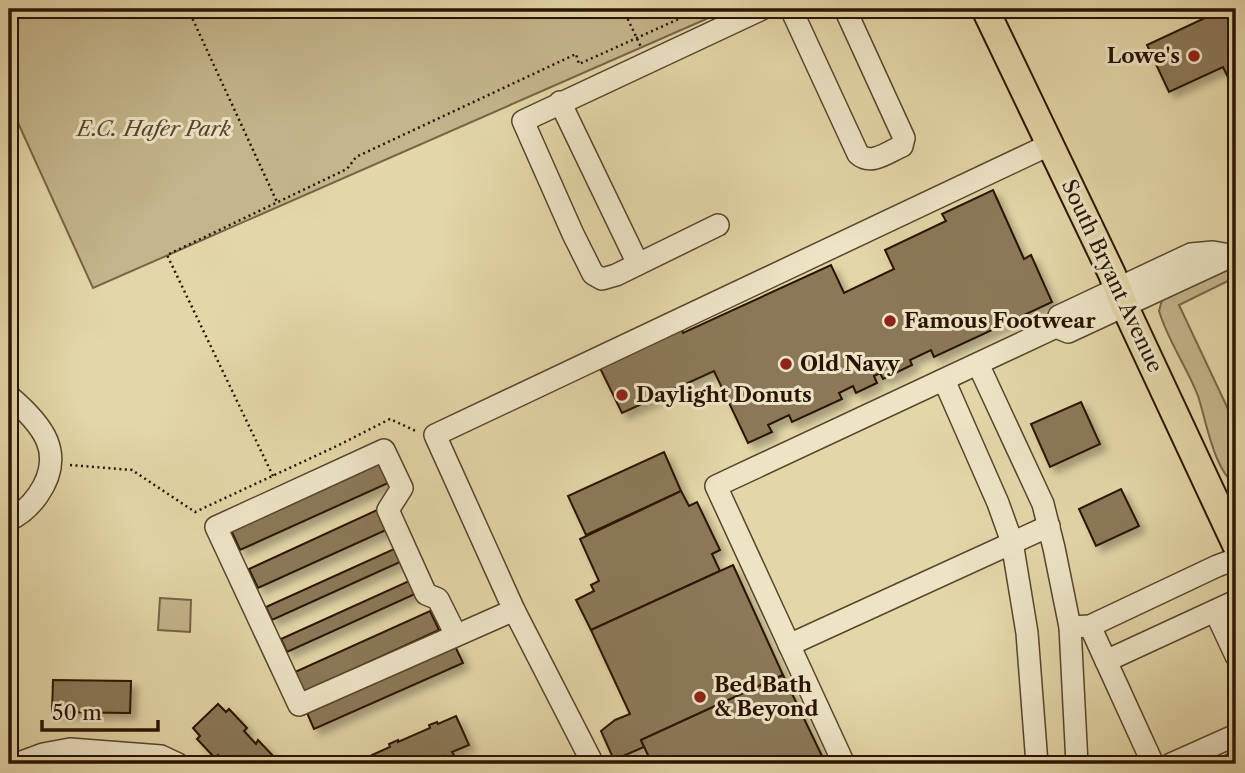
<svg xmlns="http://www.w3.org/2000/svg" width="1245" height="773" viewBox="0 0 1245 773" font-family="'Libre Caslon Text',serif">
  <defs>
    <filter id="shadow"><feDropShadow dx="6" dy="6" stdDeviation="3.5" flood-color="#0004"/></filter>
  </defs>
  <rect width="100%" height="100%" fill="#e3d6a8"/>
  <filter id="stains"><feTurbulence type="fractalNoise" baseFrequency=".00286" numOctaves="4"/><feColorMatrix values="0 0 0 0 .2 0 0 0 0 .09 0 0 0 0 .02 0 0 0 .5 -.17"/></filter>
  <radialGradient id="worn" r=".72"><stop offset=".6" stop-color="#630" stop-opacity="0"/><stop offset="1" stop-color="#630" stop-opacity=".3"/></radialGradient>
  <g fill="#c4b58c" stroke="#786446" stroke-width="2">
    <polygon points="9,9 729,9 93,288 9,103"/>
    <path d="M1226,270L1230,271L1232,277L1230,280L1179,305L1236,426V485C1214,471 1206,420 1198,396C1187,367 1168,341 1159,311L1162,300Z"/>
    <polygon points="160,598 191,600 190,632 158,630"/>
  </g>
  <g fill="#8b7858" stroke="#2b1301" stroke-width="2" filter="url(#shadow)">
    <polygon points="1224,9 1236,9 1236,94 1223,67 1169,92 1147,45"/>
    <polygon points="993,190 1024,259 1031,255 1052,302 934,357 931,350 910,360 912,365 883,379 880,373 874,376 877,383 856,393 853,386 839,393 842,399 792,422 789,415 768,425 772,432 748,443 714,371 622,413 598,364 680,326 683,333 831,265 844,293 894,269 885,250 946,221 942,214"/>
    <polygon points="1081,402 1100,444 1050,467 1031,424"/>
    <polygon points="664,452 681,491 586,535 568,496"/>
    <polygon points="379,463 388,483 240,550 231,530"/>
    <polygon points="1121,489 1139,526 1096,546 1079,509"/>
    <polygon points="681,491 689,506 697,502 720,550 712,554 720,571 591,630 576,600 594,591 591,585 599,581 580,539"/>
    <polygon points="377,510 386,530 258,588 249,569"/>
    <polygon points="394,549 400,562 272,620 266,607"/>
    <polygon points="733,565 783,675 641,740 644,747 614,760 601,731 615,720 630,714 591,630"/>
    <polygon points="409,581 415,594 287,652 281,639"/>
    <polygon points="430,611 439,630 304,692 295,672"/>
    <polygon points="455,646 463,663 314,729 307,713"/>
    <polygon points="783,675 823,758 810,764 652,764 641,740"/>
    <polygon points="53,680 131,681 130,713 52,712"/>
    <polygon points="218,704 226,712 229,709 247,728 244,731 256,744 258,740 277,760 274,764 226,764 218,755 215,758 197,739 200,736 193,728"/>
    <polygon points="456,716 469,745 452,752 454,755 444,759 443,756 426,764 377,764 372,755 390,747 389,744 398,740 398,742 430,728 429,725 437,722 438,724"/>
    <polygon points="1236,751 1236,764 1206,764"/>
  </g>
  <g fill="none" stroke-linecap="round" stroke-linejoin="round">
    <g stroke="#59442b" stroke-width="24">
      <g id="minor">
        <path d="M791,9L858,154C871,166 888,152 902,146L904,138L845,9"/>
        <polyline points="560,102 638,264"/>
        <polyline points="718,225 616,275 602,279 593,274 573,234 523,121 762,9"/>
        <polyline points="1056,327 1059,316 1191,254 1213,252 1230,255"/>
        <polyline points="978,364 1043,504 1054,548 1070,627 1077,764"/>
        <polyline points="944,380 998,503 1012,542 1027,633 1037,764"/>
        <path d="M9,396C42,424 67,453 38,495C31,505 20,515 9,520"/>
        <polyline points="1220,511 1236,504"/>
        <polyline points="1215,611 1236,656"/>
        <polyline points="1090,626 1153,764"/>
        <polyline points="1070,627 1090,626 1217,566 1236,559"/>
        <polyline points="456,635 438,599 426,594 388,510 402,488 384,450 216,527 299,705 514,610"/>
        <polyline points="789,645 1049,526"/>
        <polyline points="1106,661 1236,601"/>
        <polyline points="16,764 43,754 70,749 161,756 178,764"/>
        <polyline points="593,764 514,610 435,435 1051,144"/>
        <polyline points="844,764 716,486 1056,327 1068,332 1236,254"/>
        <polyline points="1171,764 1236,735"/>
      </g>
    </g>
    <g stroke="#2b1301" stroke-width="30">
      <polyline id="major" points="985,9 1112,274 1124,305 1236,545"/>
    </g>
    <g stroke="#2b1301" stroke-width="2.5" stroke-dasharray="2 3.5" stroke-linecap="butt">
      <polyline points="188,9 277,202"/>
      <polyline points="623,9 641,47"/>
      <polyline points="70,465 132,470 195,512 339,445 390,419 418,432"/>
      <polyline points="273,476 167,255 347,169 356,157 576,54 579,64 701,9"/>
    </g>
    <use href="#minor" stroke="#ede4c6" stroke-width="21"/>
    <use href="#major" stroke="#e3d6a8" stroke-width="26"/>
  </g>
  <g fill="#8f2418" stroke="#ede4c6" stroke-width="2.5">
    <circle cx="1194" cy="56" r="7"/>
    <circle cx="890" cy="321" r="7"/>
    <circle cx="786" cy="364" r="7"/>
    <circle cx="622" cy="395" r="7"/>
    <circle cx="700" cy="697" r="7"/>
  </g>
  <g text-anchor="middle" stroke-width="6" stroke-linejoin="round" paint-order="stroke">
    <g font-size="21" font-weight="bold" fill="#2b1301" stroke="#ede4c6" text-anchor="start">
      <text x="1180" y="63" text-anchor="end">Lowe's</text>
      <text x="904" y="328">Famous Footwear</text>
      <text x="800" y="371">Old Navy</text>
      <text x="636" y="402">Daylight Donuts</text>
      <text x="714" y="692">Bed Bath<tspan x="714" dy="24">&amp; Beyond</tspan></text>
    </g>
    <g font-size="21" font-style="italic" fill="#59442b" stroke="#ede4c6">
      <text x="154" y="136">E.C. Hafer Park</text>
    </g>
    <g font-size="21" fill="#2b1301" stroke="#ede4c6">
      <text transform="translate(1112 276) rotate(65)" y="7">South Bryant Avenue</text>
    </g>
  </g>
  <rect width="1245" height="773" fill="none" stroke="#e3d6a8" stroke-width="35"/>
  <rect x="10" y="10" width="1224" height="752" fill="none" stroke="#2b1301" stroke-width="3.5"/>
  <rect x="18" y="18" width="1210" height="738" fill="none" stroke="#2b1301" stroke-width="2"/>
  <path d="M42 720v10h116v-10" fill="none" stroke="#2b1301" stroke-width="3.5"/>
  <text x="52" y="720" font-size="21" fill="#2b1301" stroke="#ede4c6" stroke-width="5" paint-order="stroke">50 m</text>
  <rect width="100%" height="100%" filter="url(#stains)"/>
  <rect width="100%" height="100%" fill="url(#worn)"/>
</svg>
